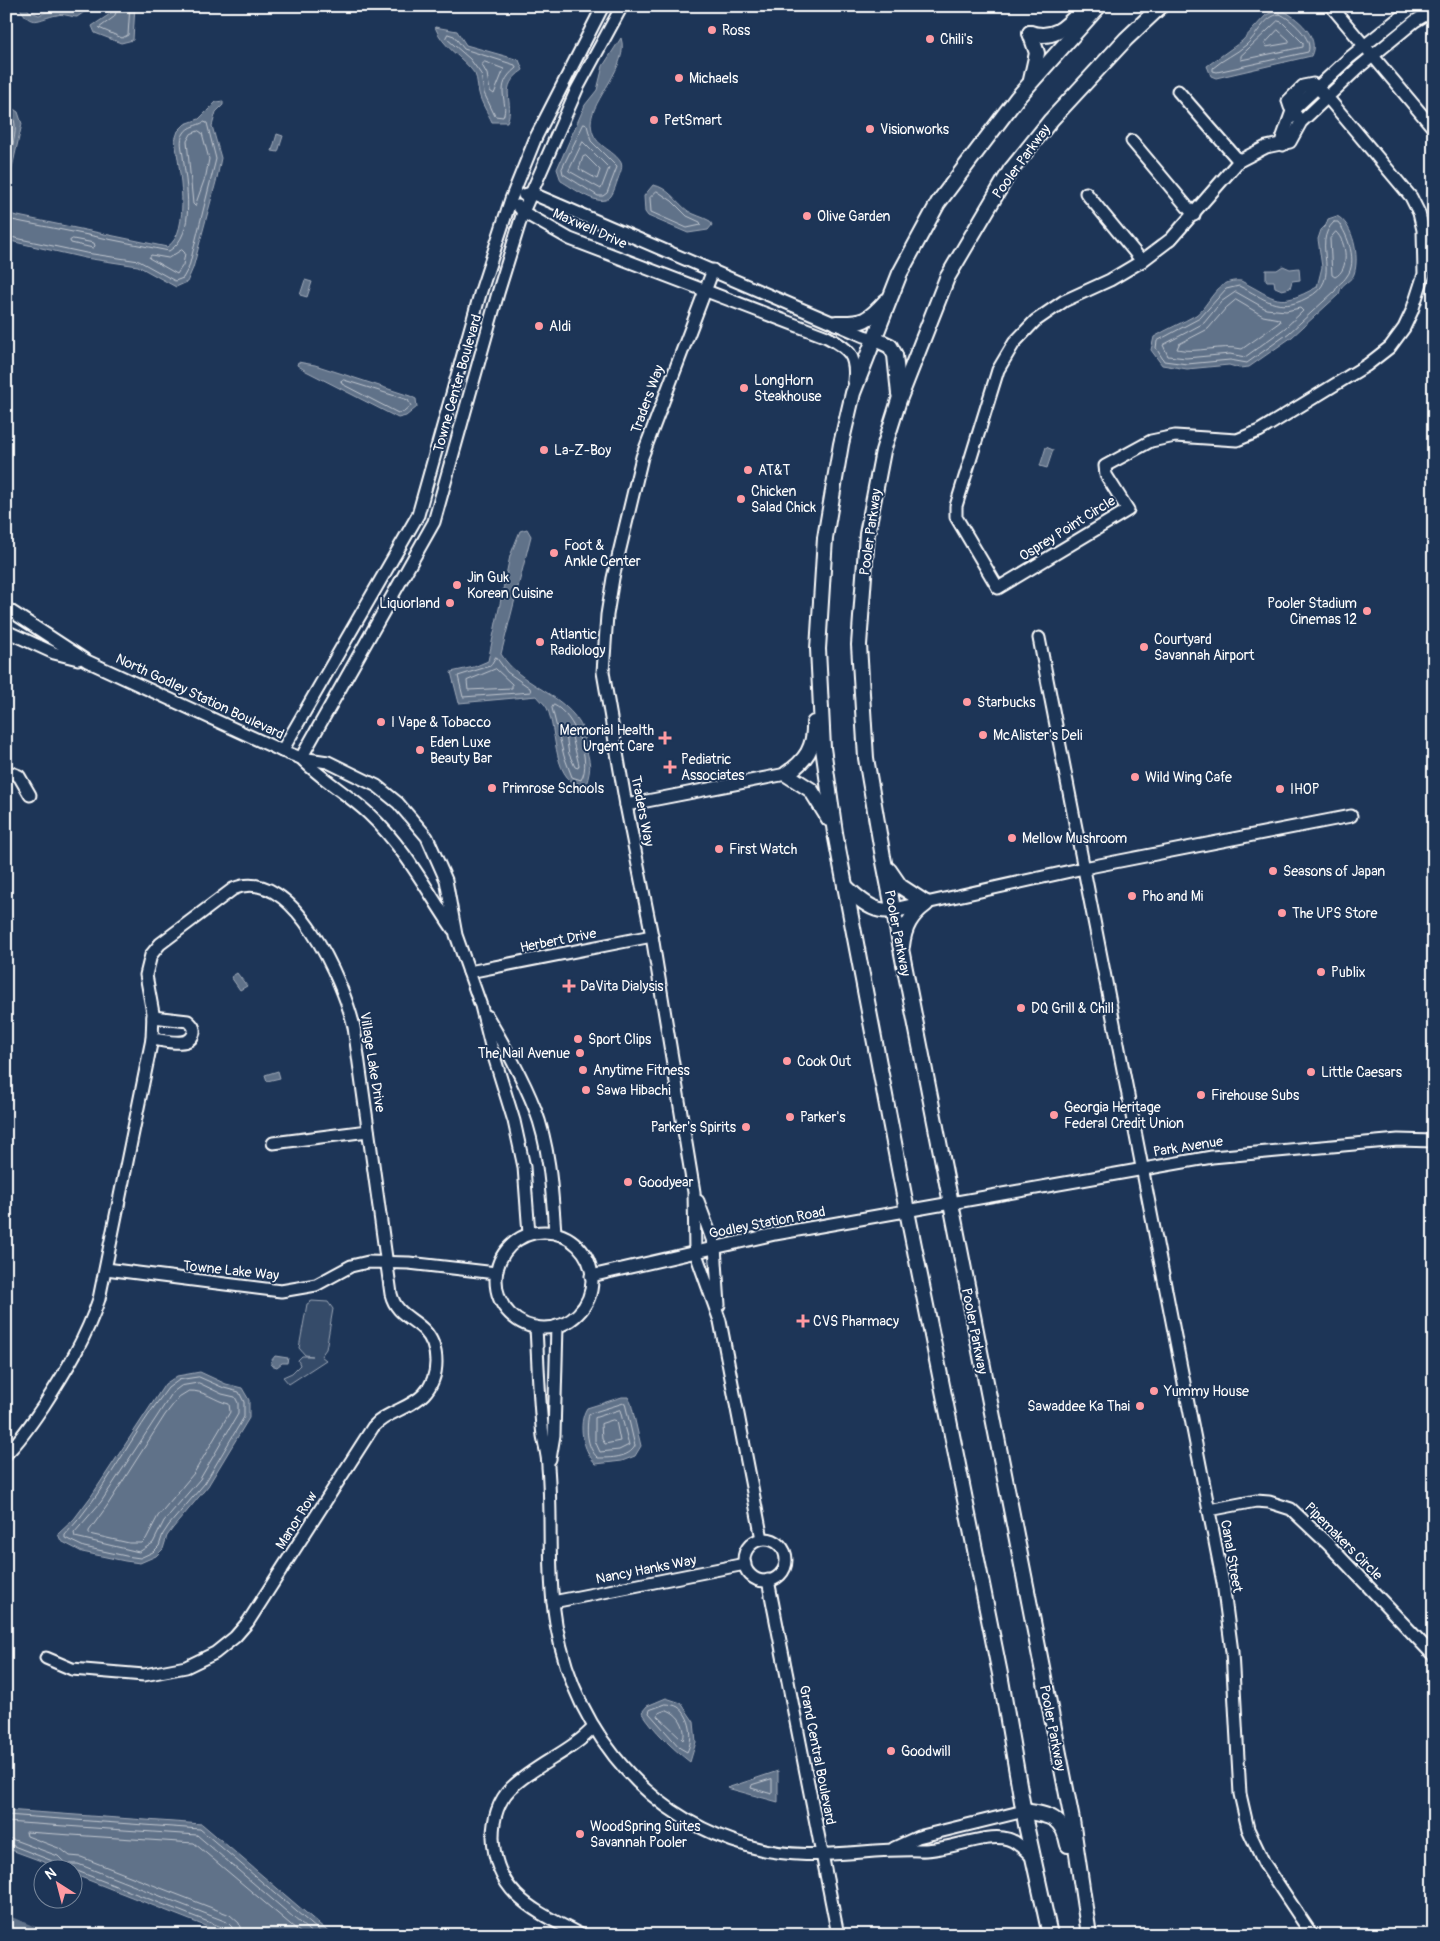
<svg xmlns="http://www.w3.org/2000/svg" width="1440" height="1941" viewBox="0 0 1440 1941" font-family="Pangolin,sans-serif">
  <rect width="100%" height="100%" fill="#1d3557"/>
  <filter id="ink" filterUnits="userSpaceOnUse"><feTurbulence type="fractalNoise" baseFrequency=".02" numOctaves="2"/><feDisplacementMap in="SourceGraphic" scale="10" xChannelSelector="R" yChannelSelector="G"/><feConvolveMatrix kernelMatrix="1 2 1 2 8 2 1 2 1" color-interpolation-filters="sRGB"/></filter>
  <g filter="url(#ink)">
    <polygon fill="#364b69" stroke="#9aa5b4" points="312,1301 328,1302 333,1309 326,1349 321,1356 326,1360 289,1384 283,1377 292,1373 300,1365 298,1360 302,1356 313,1356 305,1355 299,1348 307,1304"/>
    <g fill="#617289" stroke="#a0aab8">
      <path d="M19,6H26L29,11L39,15L57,8L76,11L84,6H93L77,17C71,17 63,13 57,15C39,18 31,30 19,6Z"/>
      <polygon points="115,6 135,6 133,40 121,43 95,33 92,26 110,14"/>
      <path d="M1280,9C1297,17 1321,37 1311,56L1216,78L1211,76L1207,66L1242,41L1266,15Z"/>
      <path d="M435,27L457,31L466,45L519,60L523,70C496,88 516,101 507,122H492C488,113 481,103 479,93C477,87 478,80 475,74C462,56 443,48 435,27Z"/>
      <path d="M621,38C630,65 591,100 591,123C592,146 610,147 620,161C624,166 620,173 618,179C616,184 614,192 611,196C601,210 572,187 561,181L557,169L585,105L597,90L603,66Z"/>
      <path d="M223,101V105L216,112L212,126L221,158L217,178L193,268L187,282L176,287L138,266L85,258L6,240V209L13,215L167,247C192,232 179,166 175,140L178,131L185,124L199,119L216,102Z"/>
      <polygon points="6,104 18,112 22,124 6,194"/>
      <polygon points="277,134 283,136 278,152 272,151"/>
      <path d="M653,185C668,187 677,203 688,211C694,215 703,217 710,221L712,225L708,230L688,233L648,216L645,212L644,196Z"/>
      <path d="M1337,216C1353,224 1360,257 1354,274C1352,280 1344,283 1341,288C1340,290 1340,293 1338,295L1292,337L1249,367L1239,368L1229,365L1187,369L1162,365L1151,350L1154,337C1167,329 1182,323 1196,315C1210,305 1216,278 1241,281C1277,299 1277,309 1317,287L1322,267L1318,239L1321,230L1326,225L1328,219Z"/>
      <polygon points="1283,266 1290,269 1299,268 1300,280 1292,281 1290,288 1282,290 1275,287 1274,281 1266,281 1266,270 1277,270"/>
      <polygon points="305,280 312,282 307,297 300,295"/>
      <polygon points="298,362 315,365 410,396 416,399 417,407 406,416 398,418 306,371 297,365"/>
      <polygon points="1046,447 1053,450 1047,468 1040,466"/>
      <path d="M527,529L531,536L501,654C520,685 559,691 579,722C583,728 584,737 585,744C590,763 592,766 586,785C552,787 558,731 547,708C545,704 540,700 537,696L459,703L451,672L474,667L488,661L510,556L520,531Z"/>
      <polygon points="237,973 247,986 240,990 231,977"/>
      <polygon points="278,1071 280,1078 267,1081 265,1075"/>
      <polygon points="275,1356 288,1358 287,1363 282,1363 277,1367 271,1365 271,1361"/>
      <polygon points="200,1372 226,1384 242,1388 249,1400 249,1418 208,1486 173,1528 167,1536 163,1549 156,1556 140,1563 125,1561 82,1552 61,1541 58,1534 74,1519 92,1495 165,1384 177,1376"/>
      <path d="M622,1397H628L631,1403L641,1446L635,1456L622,1461L596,1464C583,1451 577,1424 587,1408Z"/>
      <path d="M666,1698L681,1703L694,1722L696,1742L690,1762C672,1748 654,1731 642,1712L647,1706Z"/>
      <polygon points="778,1771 778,1802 727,1788"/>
      <polygon points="6,1810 202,1824 332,1935 228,1935 73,1874 72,1868 60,1868 6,1848"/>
    </g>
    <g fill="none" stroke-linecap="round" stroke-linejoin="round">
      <g stroke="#c0c7d0" stroke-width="1">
        <polyline points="119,6 114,17 99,28 122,38 128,35 130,6"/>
        <path d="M1280,14C1291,19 1314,39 1308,52L1217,72L1213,71V68C1223,59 1236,54 1246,45C1257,36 1264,16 1280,14Z"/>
        <polygon points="1278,21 1282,22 1303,43 1303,47 1241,60 1241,56"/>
        <polygon points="1278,30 1289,40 1289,43 1266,47 1265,44"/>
        <path d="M448,34L454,36L464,49L515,65L516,68C492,87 510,102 503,117L495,116L484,93L481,74L470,59L446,38Z"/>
        <polygon points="485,62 504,69 494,94 490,91 487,74 482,65"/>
        <path d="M6,109C24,120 11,150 6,167"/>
        <polygon points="584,124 587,125 591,141 617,167 607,193 603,196 598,196 563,174 562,169"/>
        <polygon points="199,131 202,133 209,159 206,175 195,206 193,204 187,141 191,134"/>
        <polygon points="583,142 609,168 601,189 569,171"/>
        <polygon points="586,156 600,170 597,179 579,169 583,157"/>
        <polygon points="657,191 672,201 687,216 700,222 701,225 687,228 651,212 650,198"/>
        <path d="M6,216L12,220L169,251C197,234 186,183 183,156C182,148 179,140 184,133C188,126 197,126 204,122L207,123L216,159L189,267L183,278L175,281L139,261L86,253L6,236"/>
        <path d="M1334,222H1338C1348,235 1358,262 1347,276C1342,284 1339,282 1335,291L1289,333L1247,363L1230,360L1187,364L1164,361L1156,348L1157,341L1200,318L1226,289L1239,286C1265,298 1277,314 1307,298C1346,279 1309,245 1334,222Z"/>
        <path d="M1336,232C1347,242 1350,270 1335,277L1332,275L1330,239Z"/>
        <polygon points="73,239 94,243 95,246 93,248 71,243 70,241"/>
        <polygon points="182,250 185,253 183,265 177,274 149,258 151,255 168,258"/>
        <polygon points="1236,292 1266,309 1286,311 1300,308 1303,311 1285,328 1245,357 1230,354 1186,358 1168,356 1163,345 1204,323 1221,302"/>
        <path d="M1236,300L1263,316L1279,319L1280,322L1242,349C1221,344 1196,354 1177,349L1179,344L1208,329L1226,308Z"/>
        <polygon points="344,380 408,400 411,406 404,412 398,413 342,384 341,381"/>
        <polygon points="496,657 507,672 530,688 531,692 463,697 458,676 490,666"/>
        <polygon points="496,669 512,684 512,688 468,690 467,681"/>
        <path d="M554,705C574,714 593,761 581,780L572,777L564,756L552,708Z"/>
        <polygon points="565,726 570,729 579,765 578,768 575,767 569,754"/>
        <path d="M199,1377L224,1388L239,1392L244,1402V1417L205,1483L169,1525L163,1534L159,1546L153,1552L140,1558L126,1556L84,1547L65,1538V1535C106,1491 131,1435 168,1388L179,1380Z"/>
        <polygon points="199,1383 222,1394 235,1397 238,1403 238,1414 200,1479 164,1521 153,1543 139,1552 75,1537 74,1533 101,1502 173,1392 181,1386"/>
        <path d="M189,1391C204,1390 215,1401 229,1404L230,1412L194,1473L158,1516L146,1539L142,1543H129L89,1534V1531L107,1506L165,1415L179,1397Z"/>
        <path d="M625,1403L635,1446C629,1458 610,1458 598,1458C586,1447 586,1428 589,1414Z"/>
        <polygon points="620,1410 629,1445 619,1450 600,1452 595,1441 595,1418"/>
        <polygon points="613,1420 616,1421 620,1441 605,1444 602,1439 601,1424"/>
        <path d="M666,1704C669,1704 675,1705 678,1707C691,1716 694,1739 687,1752L680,1748L649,1713L650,1710Z"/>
        <path d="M667,1710C679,1714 687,1728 683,1740L658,1716L659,1713Z"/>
        <polygon points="772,1779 772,1794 751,1788 752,1785"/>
        <polyline points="6,1815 200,1829 324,1935"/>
        <polyline points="6,1822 197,1835 314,1935"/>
        <polyline points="6,1837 58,1856 66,1864 78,1864 227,1922 232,1927 234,1935"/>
        <polyline points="6,1843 55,1862 59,1868"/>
        <polyline points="72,1869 224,1928 228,1935"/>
        <polyline points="242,1935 239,1923 230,1915 81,1857 70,1856 61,1849 27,1836 26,1832 194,1843 303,1935"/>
      </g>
      <polyline stroke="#617289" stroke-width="10" points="6,1920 42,1935"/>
      <g stroke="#fff" stroke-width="15">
        <g id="minor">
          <polyline points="1331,6 1434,129"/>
          <polyline points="1178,91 1239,161"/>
          <polyline points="1301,122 1290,107 1288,101 1303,86 1313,84 1327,97 1411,197 1419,213 1423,230 1424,274 1412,311 1404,328 1390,347 1367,365 1259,431 1237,440 1175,436 1151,441 1105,466 1106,475 1128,510 998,588 956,517 956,506 998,370 1014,343 1035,321 1064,301 1110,280 1142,261 1171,239 1239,161 1266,147 1290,142 1301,122 1358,68 1415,21 1434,10"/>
          <polyline points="1132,141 1194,215"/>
          <polyline points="1283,145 1282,139 1292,111 1349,58 1414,6"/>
          <polyline points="1086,193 1142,261"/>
          <polyline points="524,195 531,193 864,336 875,339"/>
          <path d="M518,206L523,212L570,239L827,337C848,348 857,355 854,381"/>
          <polyline points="713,270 642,457 613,578 607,615 603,672 626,805 652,936 694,1192 695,1251 720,1321 762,1539"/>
          <polyline points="6,608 87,661 282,751 301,758 328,762 377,786 398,803 427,837 446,880 456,935 481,1006 492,1050 514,1121 524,1167 529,1234"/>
          <polyline points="6,631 54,653 78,659"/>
          <polyline points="1039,638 1223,1583 1232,1652 1240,1794 1248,1829 1264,1863 1312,1935"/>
          <polyline points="282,751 418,515 480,294 511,199 536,137 603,6"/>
          <polyline points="301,758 434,522 498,293 523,212 577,89 622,6"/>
          <path d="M301,758C322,780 348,794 369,814C405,848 426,889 453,929"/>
          <polyline points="6,771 19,776 30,795"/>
          <polyline points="626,805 786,774"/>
          <polyline points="926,903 1084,868 1351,816"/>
          <polyline points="469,972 652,936"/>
          <path d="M487,1016C505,1047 522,1076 535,1109C550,1148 552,1192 555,1233"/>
          <path d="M152,1039C163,1040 188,1048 193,1035C196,1029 193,1025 188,1021L153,1017"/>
          <polyline points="273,1143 368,1131"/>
          <polyline points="698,1201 715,1247 719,1305"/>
          <circle cx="544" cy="1280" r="48"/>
          <polyline points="106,1269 281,1291 316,1285 351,1266 368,1262 409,1263 496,1273"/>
          <polyline points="591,1276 775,1234 1212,1157 1398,1140 1434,1141"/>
          <path d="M536,1327C538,1364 539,1400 543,1436C545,1446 548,1457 548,1467C552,1512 548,1558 553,1603C566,1718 638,1816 752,1847C808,1863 863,1848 919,1850C945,1852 986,1832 1008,1839C1018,1842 1026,1851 1033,1858"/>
          <path d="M6,1454C21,1440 32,1422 44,1405C66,1371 86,1338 99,1299L152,1039L153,1013L146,975L151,955L160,944L233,889C293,863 344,984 354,1027L391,1294C396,1314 411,1317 424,1330C440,1347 440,1377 424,1394C410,1409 387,1411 373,1427L248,1622L235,1637L215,1653L186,1667L144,1675L72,1669L46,1658"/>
          <polyline points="550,1459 554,1435 557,1326"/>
          <polyline points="1209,1510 1256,1501 1269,1502 1291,1509 1328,1544 1434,1656"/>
          <circle cx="765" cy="1560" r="21"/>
          <polyline points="768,1580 838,1935"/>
          <polyline points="553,1602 745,1564"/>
          <polyline points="894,1848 918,1837 1024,1811"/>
          <path d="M581,1935C536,1911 495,1896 493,1837C493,1820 498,1801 511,1788C536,1764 571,1752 594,1727"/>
        </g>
      </g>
      <g stroke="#fff" stroke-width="18">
        <g id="major">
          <path d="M1030,33C1057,41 1068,24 1086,6"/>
          <polyline points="1030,33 1037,53 1031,80"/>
          <path d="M836,323C863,324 868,321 886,301"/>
          <polyline points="875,339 890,346 895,355 899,394"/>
          <path d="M814,723C815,747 806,761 786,774L811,790L829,819"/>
          <polyline points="889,870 900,886 926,903"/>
          <path d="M845,886C878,918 884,913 926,903"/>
          <path d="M902,946C904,927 911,915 926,904"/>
          <path d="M1024,1811C1050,1815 1063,1817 1068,1845"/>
          <polyline points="1050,1935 1026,1825 1000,1674 907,1211 835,833 823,748 818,649 825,538 841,444 853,393 900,273 938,203 974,155 1017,98 1099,6"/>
          <polyline points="1089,1935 1072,1820 883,857 866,758 859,645 867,534 883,451 899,400 947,278 1010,171 1051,120 1126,39 1161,6"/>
        </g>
      </g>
      <use href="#minor" stroke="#1d3557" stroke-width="11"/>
      <use href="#major" stroke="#1d3557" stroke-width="14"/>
    </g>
  </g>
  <g fill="#ff9aa2" stroke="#1d3557" stroke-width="2">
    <circle cx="712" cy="30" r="5"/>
    <circle cx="930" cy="39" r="5"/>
    <circle cx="679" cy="78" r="5"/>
    <circle cx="654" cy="120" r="5"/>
    <circle cx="870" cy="129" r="5"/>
    <circle cx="807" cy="216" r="5"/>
    <circle cx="539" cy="326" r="5"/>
    <circle cx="744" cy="388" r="5"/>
    <circle cx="544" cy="450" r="5"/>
    <circle cx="748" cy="470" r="5"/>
    <circle cx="741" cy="499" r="5"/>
    <circle cx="554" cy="553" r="5"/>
    <circle cx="457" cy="585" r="5"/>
    <circle cx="450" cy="603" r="5"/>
    <circle cx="1367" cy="611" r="5"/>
    <circle cx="540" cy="642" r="5"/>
    <circle cx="1144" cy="647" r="5"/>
    <circle cx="967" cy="702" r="5"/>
    <circle cx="381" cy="722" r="5"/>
    <circle cx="983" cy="735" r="5"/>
    <path d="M662.5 730.5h5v5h5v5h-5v5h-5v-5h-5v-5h5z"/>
    <circle cx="420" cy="750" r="5"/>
    <path d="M667.5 759.5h5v5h5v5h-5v5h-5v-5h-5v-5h5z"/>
    <circle cx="1135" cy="777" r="5"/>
    <circle cx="492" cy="788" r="5"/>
    <circle cx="1280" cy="789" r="5"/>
    <circle cx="1012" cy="838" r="5"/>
    <circle cx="719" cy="849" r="5"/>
    <circle cx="1273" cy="871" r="5"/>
    <circle cx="1132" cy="896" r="5"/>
    <circle cx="1282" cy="913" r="5"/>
    <circle cx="1321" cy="972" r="5"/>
    <path d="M566.5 978.5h5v5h5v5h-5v5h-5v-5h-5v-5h5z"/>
    <circle cx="1021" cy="1008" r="5"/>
    <circle cx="578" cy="1039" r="5"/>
    <circle cx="580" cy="1053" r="5"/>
    <circle cx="787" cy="1061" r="5"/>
    <circle cx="583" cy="1070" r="5"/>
    <circle cx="1311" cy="1072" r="5"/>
    <circle cx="586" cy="1090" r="5"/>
    <circle cx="1201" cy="1095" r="5"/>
    <circle cx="1054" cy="1115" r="5"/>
    <circle cx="790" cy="1117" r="5"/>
    <circle cx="746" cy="1127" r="5"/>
    <circle cx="628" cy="1182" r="5"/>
    <path d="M800.5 1313.5h5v5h5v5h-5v5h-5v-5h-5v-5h5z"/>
    <circle cx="1154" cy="1391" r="5"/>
    <circle cx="1140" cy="1406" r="5"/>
    <circle cx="891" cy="1751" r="5"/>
    <circle cx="580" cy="1834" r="5"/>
  </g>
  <g text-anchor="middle" stroke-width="4" stroke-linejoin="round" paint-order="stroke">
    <g font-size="14" fill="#fff" stroke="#1d3557" text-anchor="start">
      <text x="722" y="35">Ross</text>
      <text x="940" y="44">Chili's</text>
      <text x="689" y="83">Michaels</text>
      <text x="664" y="125">PetSmart</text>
      <text x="880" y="134">Visionworks</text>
      <text x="817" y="221">Olive Garden</text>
      <text x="549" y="331">Aldi</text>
      <text x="754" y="385">LongHorn<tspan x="754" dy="16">Steakhouse</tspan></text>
      <text x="554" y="455">La-Z-Boy</text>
      <text x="758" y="475">AT&amp;T</text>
      <text x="751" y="496">Chicken<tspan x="751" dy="16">Salad Chick</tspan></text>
      <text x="564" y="550">Foot &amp;<tspan x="564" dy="16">Ankle Center</tspan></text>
      <text x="467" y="582">Jin Guk<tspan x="467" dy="16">Korean Cuisine</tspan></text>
      <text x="440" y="608" text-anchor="end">Liquorland</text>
      <text x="1357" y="608" text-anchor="end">Pooler Stadium<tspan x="1357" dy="16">Cinemas 12</tspan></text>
      <text x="550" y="639">Atlantic<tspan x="550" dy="16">Radiology</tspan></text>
      <text x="1154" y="644">Courtyard<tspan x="1154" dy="16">Savannah Airport</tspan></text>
      <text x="977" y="707">Starbucks</text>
      <text x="391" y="727">I Vape &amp; Tobacco</text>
      <text x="654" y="735" text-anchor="end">Memorial Health<tspan x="654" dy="16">Urgent Care</tspan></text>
      <text x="993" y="740">McAlister's Deli</text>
      <text x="430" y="747">Eden Luxe<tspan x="430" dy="16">Beauty Bar</tspan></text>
      <text x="681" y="764">Pediatric<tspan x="681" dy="16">Associates</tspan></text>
      <text x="1145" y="782">Wild Wing Cafe</text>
      <text x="502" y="793">Primrose Schools</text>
      <text x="1290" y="794">IHOP</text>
      <text x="1022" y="843">Mellow Mushroom</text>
      <text x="729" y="854">First Watch</text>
      <text x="1283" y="876">Seasons of Japan</text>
      <text x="1142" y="901">Pho and Mi</text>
      <text x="1292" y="918">The UPS Store</text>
      <text x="1331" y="977">Publix</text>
      <text x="580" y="991">DaVita Dialysis</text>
      <text x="1031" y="1013">DQ Grill &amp; Chill</text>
      <text x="588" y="1044">Sport Clips</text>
      <text x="570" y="1058" text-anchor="end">The Nail Avenue</text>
      <text x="797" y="1066">Cook Out</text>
      <text x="593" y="1075">Anytime Fitness</text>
      <text x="1321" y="1077">Little Caesars</text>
      <text x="596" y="1095">Sawa Hibachi</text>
      <text x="1211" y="1100">Firehouse Subs</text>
      <text x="1064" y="1112">Georgia Heritage<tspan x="1064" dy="16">Federal Credit Union</tspan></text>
      <text x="800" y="1122">Parker's</text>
      <text x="736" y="1132" text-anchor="end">Parker's Spirits</text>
      <text x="638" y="1187">Goodyear</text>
      <text x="813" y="1326">CVS Pharmacy</text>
      <text x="1164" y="1396">Yummy House</text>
      <text x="1130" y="1411" text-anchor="end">Sawaddee Ka Thai</text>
      <text x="901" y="1756">Goodwill</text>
      <text x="590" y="1831">WoodSpring Suites<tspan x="590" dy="16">Savannah Pooler</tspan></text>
    </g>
    <g font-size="14" fill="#fff" stroke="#1d3557">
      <text transform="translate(1021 161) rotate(-54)" y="5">Pooler Parkway</text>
      <text transform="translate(590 228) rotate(24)" y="5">Maxwell Drive</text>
      <text transform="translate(457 383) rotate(-74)" y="5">Towne Center Boulevard</text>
      <text transform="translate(647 399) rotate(-70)" y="5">Traders Way</text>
      <text transform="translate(1067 528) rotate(-32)" y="5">Osprey Point Circle</text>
      <text transform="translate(870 532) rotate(-82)" y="5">Pooler Parkway</text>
      <text transform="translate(200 696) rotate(25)" y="5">North Godley Station Boulevard</text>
      <text transform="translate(643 811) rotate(79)" y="5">Traders Way</text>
      <text transform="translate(898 933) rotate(79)" y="5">Pooler Parkway</text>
      <text transform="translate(558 940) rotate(-11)" y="5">Herbert Drive</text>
      <text transform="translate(373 1062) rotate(81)" y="5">Village Lake Drive</text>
      <text transform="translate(1188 1146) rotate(-9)" y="5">Park Avenue</text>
      <text transform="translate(767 1222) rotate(-11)" y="5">Godley Station Road</text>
      <text transform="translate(231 1270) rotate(6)" y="5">Towne Lake Way</text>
      <text transform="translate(975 1331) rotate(79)" y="5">Pooler Parkway</text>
      <text transform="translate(296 1520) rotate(-58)" y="5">Manor Row</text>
      <text transform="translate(1344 1541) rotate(45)" y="5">Pipemakers Circle</text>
      <text transform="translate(1232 1556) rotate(80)" y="5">Canal Street</text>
      <text transform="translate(646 1569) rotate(-11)" y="5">Nancy Hanks Way</text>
      <text transform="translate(1053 1728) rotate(79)" y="5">Pooler Parkway</text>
      <text transform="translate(818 1755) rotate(79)" y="5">Grand Central Boulevard</text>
    </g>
  </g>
  <rect width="1440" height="1941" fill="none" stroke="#1d3557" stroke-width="25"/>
  <rect x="12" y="12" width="1415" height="1916" fill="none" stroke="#fff" stroke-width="2" filter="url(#ink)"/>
  <g transform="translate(58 1884) rotate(324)"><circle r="24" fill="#1d3557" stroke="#77869a"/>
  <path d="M0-4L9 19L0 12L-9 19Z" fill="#ff9aa2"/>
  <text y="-8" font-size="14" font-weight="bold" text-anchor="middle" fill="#ffffff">N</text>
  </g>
</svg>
